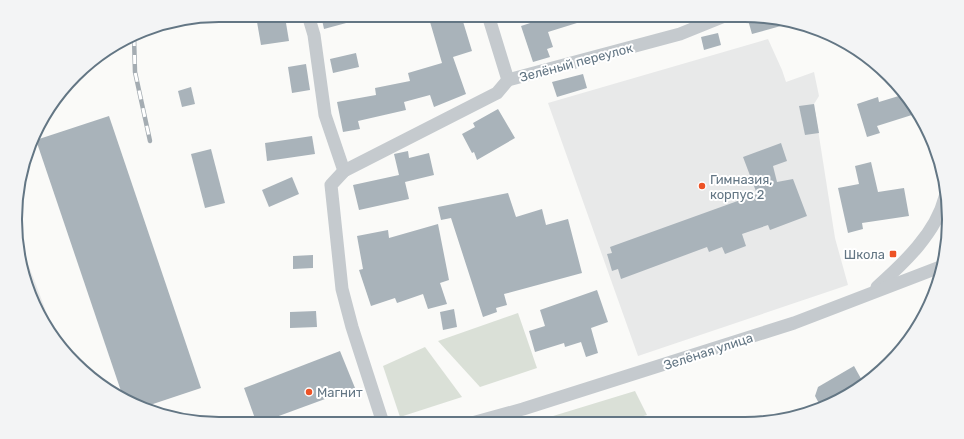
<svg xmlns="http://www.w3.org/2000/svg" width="964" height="439" viewBox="0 0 964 439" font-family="Rubik,sans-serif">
  <rect width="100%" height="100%" fill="#fafaf8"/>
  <g fill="#e8e9e9">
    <polygon points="768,39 782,70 786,82 814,72 819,96 814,104 835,238 848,285 638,356 548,103"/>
    <polygon points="17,235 57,340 42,322 17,246"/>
  </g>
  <g fill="#dae0d7">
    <polygon points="518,313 537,368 480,387 438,341"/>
    <polygon points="425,347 462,397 400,417 383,366"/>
    <polygon points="635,391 647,415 619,423 538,423 540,420"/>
  </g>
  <g fill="#a9b3ba">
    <polygon points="321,15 360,15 361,19 324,29"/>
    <polygon points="428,15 461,15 472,51 453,57 466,94 434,107 430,95 404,102 406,110 358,121 360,129 343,132 337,102 376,95 375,88 410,81 408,73 442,63"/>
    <polygon points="555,15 592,15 593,18 548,32 553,47 547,49 550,57 533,62 521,26"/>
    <polygon points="285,17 289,41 261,45 257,22"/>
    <polygon points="758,18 788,24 752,34 748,20"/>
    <polygon points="718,33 721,45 704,50 701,37"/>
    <polygon points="356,53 359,67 333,73 330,59"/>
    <polygon points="306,64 310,90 292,93 288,67"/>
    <polygon points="583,74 587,88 557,97 552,82"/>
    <polygon points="191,87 195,104 182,107 178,91"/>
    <polygon points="902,95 915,114 877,126 880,133 867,137 857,104 878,97 879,102"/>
    <polygon points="814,104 819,133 805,135 799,106"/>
    <polygon points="498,109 515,138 477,160 474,152 472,153 462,134 475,127 473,123"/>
    <polygon points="109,116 201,388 141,408 123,397 36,140"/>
    <polygon points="312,136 315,154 267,161 265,143"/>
    <polygon points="781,143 787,161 773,166 777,182 793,179 807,216 770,230 768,225 742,234 746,246 725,254 722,247 709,252 707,247 621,279 618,269 612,271 607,254 612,253 610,247 757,194 743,157"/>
    <polygon points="211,149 225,203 205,208 191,154"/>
    <polygon points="408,151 409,158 429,153 434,175 405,182 409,199 359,210 353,185 399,175 394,154"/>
    <polygon points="871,162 878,192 904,188 909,216 862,223 863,229 848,233 838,188 859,184 855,166"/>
    <polygon points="292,177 299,194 269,207 262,190"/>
    <polygon points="508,193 516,217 542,209 546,225 568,219 582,273 504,294 507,305 496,308 497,312 483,317 451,218 441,220 438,207"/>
    <polygon points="438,224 449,280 440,283 447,304 428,309 423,294 397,303 395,298 371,306 359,270 363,269 357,236 388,230 389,238"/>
    <polygon points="313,255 313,268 293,269 293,256"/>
    <polygon points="597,290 608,322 591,328 598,353 586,357 581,342 565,347 564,343 535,352 529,331 545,326 540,310"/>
    <polygon points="454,309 457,327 443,330 440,312"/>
    <polygon points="316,311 317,327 290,328 290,312"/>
    <polygon points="340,351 355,388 257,424 244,388"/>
    <polygon points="854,366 864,384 822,409 815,396 818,387"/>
  </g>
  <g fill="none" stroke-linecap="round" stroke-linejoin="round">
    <g stroke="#c5cace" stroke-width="13">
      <polyline points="308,15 314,35 325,115 344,171"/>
      <polyline points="488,15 508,80"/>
      <path d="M877,287C904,263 936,233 945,197"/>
      <polyline points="383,423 352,327 342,289 331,185 344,171 497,93 508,80 680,34 727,15"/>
      <polyline points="472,423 523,409 794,323 940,267"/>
    </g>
    <g stroke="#a4acb2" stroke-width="4.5">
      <polyline id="rail" points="134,37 135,72 150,141"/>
    </g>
    <use href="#rail" stroke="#fff" stroke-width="3" stroke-dasharray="9" stroke-linecap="butt"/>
  </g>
  <g fill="#ed5225" stroke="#fff" stroke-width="1.5">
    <circle cx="702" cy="186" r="4"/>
    <rect x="889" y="250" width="8" height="8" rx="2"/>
    <circle cx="309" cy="392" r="4"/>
  </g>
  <g text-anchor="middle" stroke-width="4" stroke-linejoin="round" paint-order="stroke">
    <g font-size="13" fill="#637684" stroke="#fff">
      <text transform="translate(576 62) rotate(-15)" y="5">Зелёный переулок</text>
      <text transform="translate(708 351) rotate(-18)" y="5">Зелёная улица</text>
    </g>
    <g font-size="13" fill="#637684" stroke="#fff" text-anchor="start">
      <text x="710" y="184">Гимназия,<tspan x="710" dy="15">корпус 2</tspan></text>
      <text x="885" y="259" text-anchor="end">Школа</text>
      <text x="317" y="397">Магнит</text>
    </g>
  </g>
  <path d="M0 0H964V439H0ZM219 22H745A197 197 0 0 1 942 219V220A197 197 0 0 1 745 417H219A197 197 0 0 1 22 220V219A197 197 0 0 1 219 22Z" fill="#f3f4f5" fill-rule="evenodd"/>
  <path fill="none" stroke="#637684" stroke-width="2" d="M219 22H745A197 197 0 0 1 942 219V220A197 197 0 0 1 745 417H219A197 197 0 0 1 22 220V219A197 197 0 0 1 219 22Z"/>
</svg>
